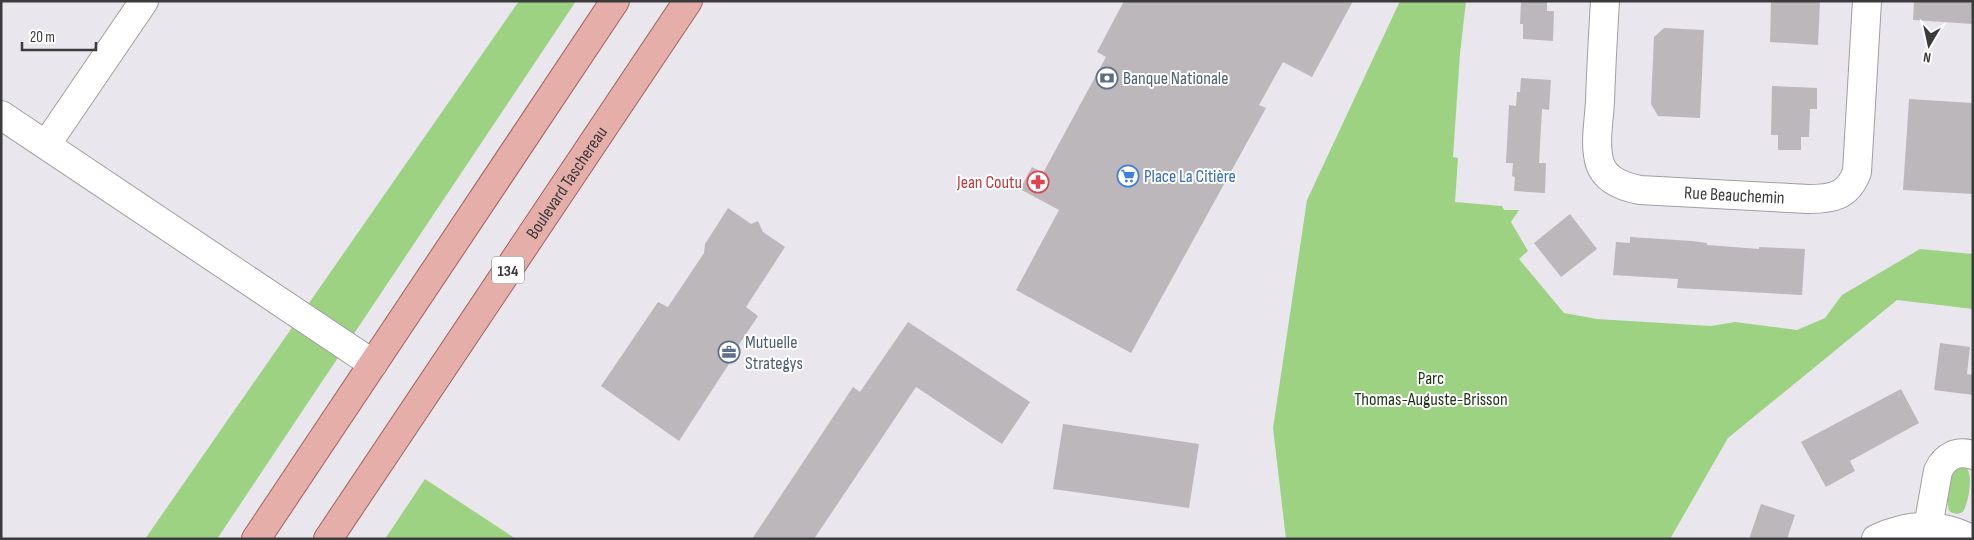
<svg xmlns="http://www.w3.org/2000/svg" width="1974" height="540" viewBox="0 0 1974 540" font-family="'Sofia Sans Condensed',sans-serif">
  <rect width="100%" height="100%" fill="#e9e7ed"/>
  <g fill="#9dd283">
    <polygon points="519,1 576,1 217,539 145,539"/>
    <polygon points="1400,1 1466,1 1460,54 1453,157 1458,158 1455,202 1502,206 1504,210 1519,210 1511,222 1528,251 1519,259 1564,313 1597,319 1711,326 1735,322 1797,330 1825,318 1842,295 1920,249 1973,254 1973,309 1897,300 1728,438 1670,539 1286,539 1273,428 1307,200"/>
    <path d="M1965,466C1974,473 1969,501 1963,512L1957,514L1950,512C1944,501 1949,475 1958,467Z"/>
    <polygon points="425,479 516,539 385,539"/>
  </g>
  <g fill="#bcb7ba">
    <polygon points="1124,1 1353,1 1312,77 1283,62 1259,105 1266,108 1131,353 1016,290 1059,210 1020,189 1032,167 1043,173 1106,57 1097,52"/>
    <polygon points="1521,1 1547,1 1547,11 1554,11 1553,41 1523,39 1523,24 1520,24"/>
    <polygon points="1771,1 1820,1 1818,45 1770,42"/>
    <polygon points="1914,1 1973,1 1973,24 1913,20"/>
    <polygon points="1664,28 1704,30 1700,118 1658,116 1651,104 1654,37"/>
    <polygon points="1521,78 1551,80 1549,110 1542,109 1539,163 1546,163 1545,193 1514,191 1515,177 1512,176 1513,163 1506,163 1509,105 1516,106 1517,92 1520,92"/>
    <polygon points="1772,86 1817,88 1817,109 1810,109 1809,137 1801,137 1801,150 1778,150 1778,135 1771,135"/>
    <polygon points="1909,99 1973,103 1973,194 1903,190"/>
    <polygon points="728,208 751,224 758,221 763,232 785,247 746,307 758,316 736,349 738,350 679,441 601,386 658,302 668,307 704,253 705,244"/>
    <polygon points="1570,214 1597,249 1561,277 1534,243"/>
    <polygon points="1630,237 1692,241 1707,243 1707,245 1759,249 1759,247 1805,249 1802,295 1677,288 1678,279 1613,275 1616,242 1630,243"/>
    <polygon points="908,322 1030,402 1002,444 916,387 814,539 752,539 853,387 860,392"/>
    <polygon points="1940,343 1970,347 1967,374 1973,375 1973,395 1934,390"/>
    <polygon points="1901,389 1919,423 1850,461 1855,471 1826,487 1801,442"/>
    <polygon points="1063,424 1199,444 1189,508 1053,489"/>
    <polygon points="1761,504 1795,515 1787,539 1749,539"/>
  </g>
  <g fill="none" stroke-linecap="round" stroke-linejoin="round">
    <g stroke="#9f9ea3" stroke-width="30">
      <g id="street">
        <path id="s1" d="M1605,1C1603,35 1601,68 1600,102C1599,121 1594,145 1600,164C1606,181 1624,187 1640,190L1808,199C1833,199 1848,196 1857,172L1867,1"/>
        <polyline points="1,115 373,364"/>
        <polyline points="46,145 144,1"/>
        <path d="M1928,527L1938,471C1945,456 1957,450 1973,455"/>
        <path d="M1876,539C1908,523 1940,523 1972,539"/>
      </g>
    </g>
    <g stroke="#a0625c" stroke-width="30">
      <g id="primary">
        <polyline points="256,539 615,1"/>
        <path id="s2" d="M328,539L688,1"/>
      </g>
    </g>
    <use href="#street" stroke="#fff" stroke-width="28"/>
    <use href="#primary" stroke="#e6aea8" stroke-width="28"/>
  </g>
  <defs>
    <g id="bank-ring" transform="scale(1.125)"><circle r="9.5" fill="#fff" stroke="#5c6f8a" stroke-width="1.5"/><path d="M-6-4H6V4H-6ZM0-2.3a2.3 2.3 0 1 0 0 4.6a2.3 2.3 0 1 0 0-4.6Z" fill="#5c6f8a"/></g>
    <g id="supermarket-ring" transform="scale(1.125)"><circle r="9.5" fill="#fff" stroke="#3f7fe0" stroke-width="1.5"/><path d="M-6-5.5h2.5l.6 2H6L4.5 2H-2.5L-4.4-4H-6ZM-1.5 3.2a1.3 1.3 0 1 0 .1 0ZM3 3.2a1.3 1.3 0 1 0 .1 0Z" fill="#3f7fe0"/></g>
    <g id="pharmacy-ring" transform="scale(1.125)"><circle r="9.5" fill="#fff" stroke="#e0444e" stroke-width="1.5"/><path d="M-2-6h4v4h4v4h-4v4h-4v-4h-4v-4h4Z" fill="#e0444e"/></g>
    <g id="office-ring" transform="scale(1.125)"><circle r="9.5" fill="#fff" stroke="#5c6f8a" stroke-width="1.5"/><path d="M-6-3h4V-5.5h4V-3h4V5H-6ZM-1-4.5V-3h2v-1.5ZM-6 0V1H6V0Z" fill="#5c6f8a"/></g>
  </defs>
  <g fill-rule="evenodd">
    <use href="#bank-ring" x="1107" y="78"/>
    <use href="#supermarket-ring" x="1128" y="176"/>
    <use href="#pharmacy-ring" x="1038" y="182"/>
    <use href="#office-ring" x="729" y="352"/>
  </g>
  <g text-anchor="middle" stroke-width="4" stroke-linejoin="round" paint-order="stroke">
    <rect fill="#fff" stroke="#767576" stroke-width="1" x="492" y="256.5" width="32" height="27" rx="4"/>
    <g font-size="16" font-weight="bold" fill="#3b3a3c">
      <text x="508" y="276">134</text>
    </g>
    <g font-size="18" fill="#4e5e75" stroke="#fff" text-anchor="start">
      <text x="1123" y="84">Banque Nationale</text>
      <text x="745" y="348">Mutuelle<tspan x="745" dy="21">Strategys</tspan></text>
    </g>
    <g font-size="18" fill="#366cbe" stroke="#fff" text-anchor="start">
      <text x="1144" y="182">Place La Citière</text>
    </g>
    <g font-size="18" fill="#be3a42" stroke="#fff" text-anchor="end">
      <text x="1022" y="188">Jean Coutu</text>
    </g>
    <g font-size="18" fill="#3b3a3c" stroke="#fff">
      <text dy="6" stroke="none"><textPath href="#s2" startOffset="429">Boulevard Taschereau</textPath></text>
      <text dy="6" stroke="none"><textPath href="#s1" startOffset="308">Rue Beauchemin</textPath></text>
    </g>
    <g font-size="18" fill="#1e3412" stroke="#fff">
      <text x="1431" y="384">Parc<tspan x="1431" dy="21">Thomas-Auguste-Brisson</tspan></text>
    </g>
  </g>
  <rect width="1974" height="540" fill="none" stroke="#3b3a3c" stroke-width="5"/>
  <g transform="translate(1929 45) rotate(189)" stroke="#ffffff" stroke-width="4" paint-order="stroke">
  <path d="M0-4L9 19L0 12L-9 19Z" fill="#3b3a3c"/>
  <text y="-8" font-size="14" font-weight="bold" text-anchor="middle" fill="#3b3a3c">N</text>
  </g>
  <path d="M22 42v8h74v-8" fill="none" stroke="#3b3a3c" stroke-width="2.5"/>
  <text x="30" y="42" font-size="15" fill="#3b3a3c" stroke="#ffffff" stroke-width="4" paint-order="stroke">20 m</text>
</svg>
